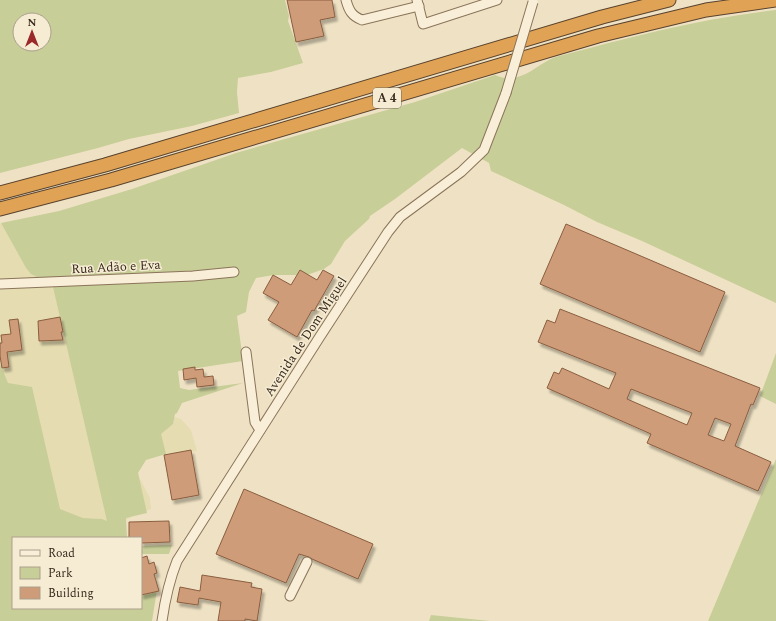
<svg xmlns="http://www.w3.org/2000/svg" width="776" height="621" viewBox="0 0 776 621" font-family="Spectral,serif">
  <defs>
    <filter id="shadow"><feDropShadow dx="2.5" dy="4" stdDeviation="1" flood-color="#0004"/></filter>
  </defs>
  <rect width="100%" height="100%" fill="#efe2c4"/>
  <polygon fill="#e5dcb1" points="1,223 26,268 66,293 171,416 181,419 191,430 197,451 151,455 137,464 139,477 150,498 151,509 137,514 114,526 102,519 83,518 41,502 7,384 0,368 0,224"/>
  <g fill="#c8ce98" fill-rule="evenodd">
    <path d="M0,0H285L289,16L288,21L303,63L271,72L238,78L237,92L239,113L192,126L129,139L98,148L0,173ZM20,20H44V44H20Z"/>
    <path d="M776,10V303L642,241L597,222L564,205L491,171L489,163L462,148L395,199L370,216L369,219L345,241L331,264L324,269L307,275H274L256,278L249,292L246,312L237,316L243,361L178,371L180,388L189,390L243,383L182,403L177,413L175,414L173,424L161,434L166,454L146,460L138,473L147,513L126,518L127,538H13V608H141V596L157,590L152,621H0V364L8,383L32,387L60,509L83,518L102,519L107,521L53,287H56L31,274L26,268L1,223L59,211L132,189L236,153L415,102L495,75C498,76 503,78 506,78C527,80 540,61 559,56C630,37 702,18 776,10Z"/>
    <polygon points="776,353 776,404 760,396"/>
    <polygon points="776,459 776,621 708,621"/>
    <polygon points="172,545 169,554 141,554 141,546"/>
    <polygon points="431,615 490,621 429,621"/>
  </g>
  <g fill="#ce9c79" stroke="#8a5d3f" fill-rule="evenodd" filter="url(#shadow)">
    <polygon points="287,0 332,0 335,17 320,20 324,36 296,42"/>
    <polygon points="566,224 725,292 700,352 540,284"/>
    <polygon points="300,270 317,280 323,270 334,276 314,311 312,310 297,337 268,320 279,302 263,293 273,275 291,285"/>
    <path d="M560,309L760,388L753,405L751,404L735,446L771,462L758,491L647,443L651,434L547,388L554,372L559,374L562,368L609,389L616,373L538,342L547,320L555,323ZM631,389L692,413L687,425L627,399ZM715,418L731,424L724,441L708,435Z"/>
    <polygon points="60,317 63,332 61,332 63,340 39,341 38,321"/>
    <polygon points="18,319 22,350 7,352 9,367 2,368 0,356 0,343 2,343 1,335 11,334 9,320"/>
    <polygon points="195,367 195,370 203,369 204,377 213,376 214,385 197,387 196,378 184,380 183,369"/>
    <polygon points="191,450 199,495 172,500 164,455"/>
    <polygon points="244,489 373,544 358,579 312,559 309,557 299,554 286,583 216,554"/>
    <polygon points="169,521 170,542 141,543 141,538 129,538 129,522"/>
    <polygon points="147,556 149,564 154,562 157,573 154,574 159,591 141,595 141,558"/>
    <polygon points="202,575 252,583 251,587 262,589 257,621 245,619 245,621 218,621 221,602 199,598 198,605 177,602 180,587 200,591"/>
  </g>
  <g fill="none" stroke-linecap="round" stroke-linejoin="round">
    <g stroke="#8a745a" stroke-width="11">
      <g id="minor">
        <path d="M346,0C349,11 352,16 362,20L419,6"/>
        <polyline points="417,0 423,24 497,0"/>
        <polyline points="0,284 193,276 234,272"/>
        <polyline points="246,352 255,422 260,430"/>
        <polyline points="290,596 307,562"/>
        <path d="M162,621C165,600 169,581 177,561L319,338L388,232L400,217L461,172L484,150L506,93"/>
      </g>
    </g>
    <g stroke="#58422e" stroke-width="15">
      <g id="highway">
        <polyline points="0,193 105,165 602,17 669,0"/>
        <polyline points="0,209 111,180 598,36 706,10 776,0"/>
      </g>
    </g>
    <use href="#minor" stroke="#f9efd8" stroke-width="9"/>
    <use href="#highway" stroke="#e0a254" stroke-width="13"/>
    <g stroke="#8a745a" stroke-width="11" stroke-linecap="butt">
      <polyline id="minor-bridge" points="506,93 533,2"/>
    </g>
    <use href="#minor-bridge" stroke="#f9efd8" stroke-width="9"/>
  </g>
  <g text-anchor="middle" stroke-width="3" stroke-linejoin="round" paint-order="stroke">
    <rect fill="#f6ecd4" stroke="#726655" stroke-width="1" x="373" y="88" width="28" height="20" rx="3"/>
    <g font-size="12" font-weight="bold" fill="#3a2c1e">
      <text x="387" y="102">A 4</text>
    </g>
    <g font-size="13" fill="#3a2c1e" stroke="#f6ecd4">
      <text transform="translate(116 266) rotate(-3)" y="5">Rua Adão e Eva</text>
      <text transform="translate(305 336) rotate(-57)" y="5">Avenida de Dom Miguel</text>
    </g>
  </g>
  <rect x="12" y="537" width="130" height="72" fill="#f6ecd4" stroke="#ab9f8b"/>
  <rect x="20" y="550" width="20" height="6" fill="#f9efd8" stroke="#ab9f8b"/>
  <text x="48" y="557" font-size="12" fill="#3a2c1e">Road</text>
  <rect x="20" y="567" width="20" height="12" fill="#c8ce98" stroke="#ab9f8b"/>
  <text x="48" y="577" font-size="12" fill="#3a2c1e">Park</text>
  <rect x="20" y="587" width="20" height="12" fill="#ce9c79" stroke="#ab9f8b"/>
  <text x="48" y="597" font-size="12" fill="#3a2c1e">Building</text>
  <g transform="translate(32 32)"><circle r="19" fill="#f6ecd4" stroke="#ab9f8b"/>
  <path d="M0-3L7 15L0 10L-7 15Z" fill="#9b292a"/>
  <text y="-6" font-size="11" font-weight="bold" text-anchor="middle" fill="#3a2c1e">N</text>
  </g>
</svg>
